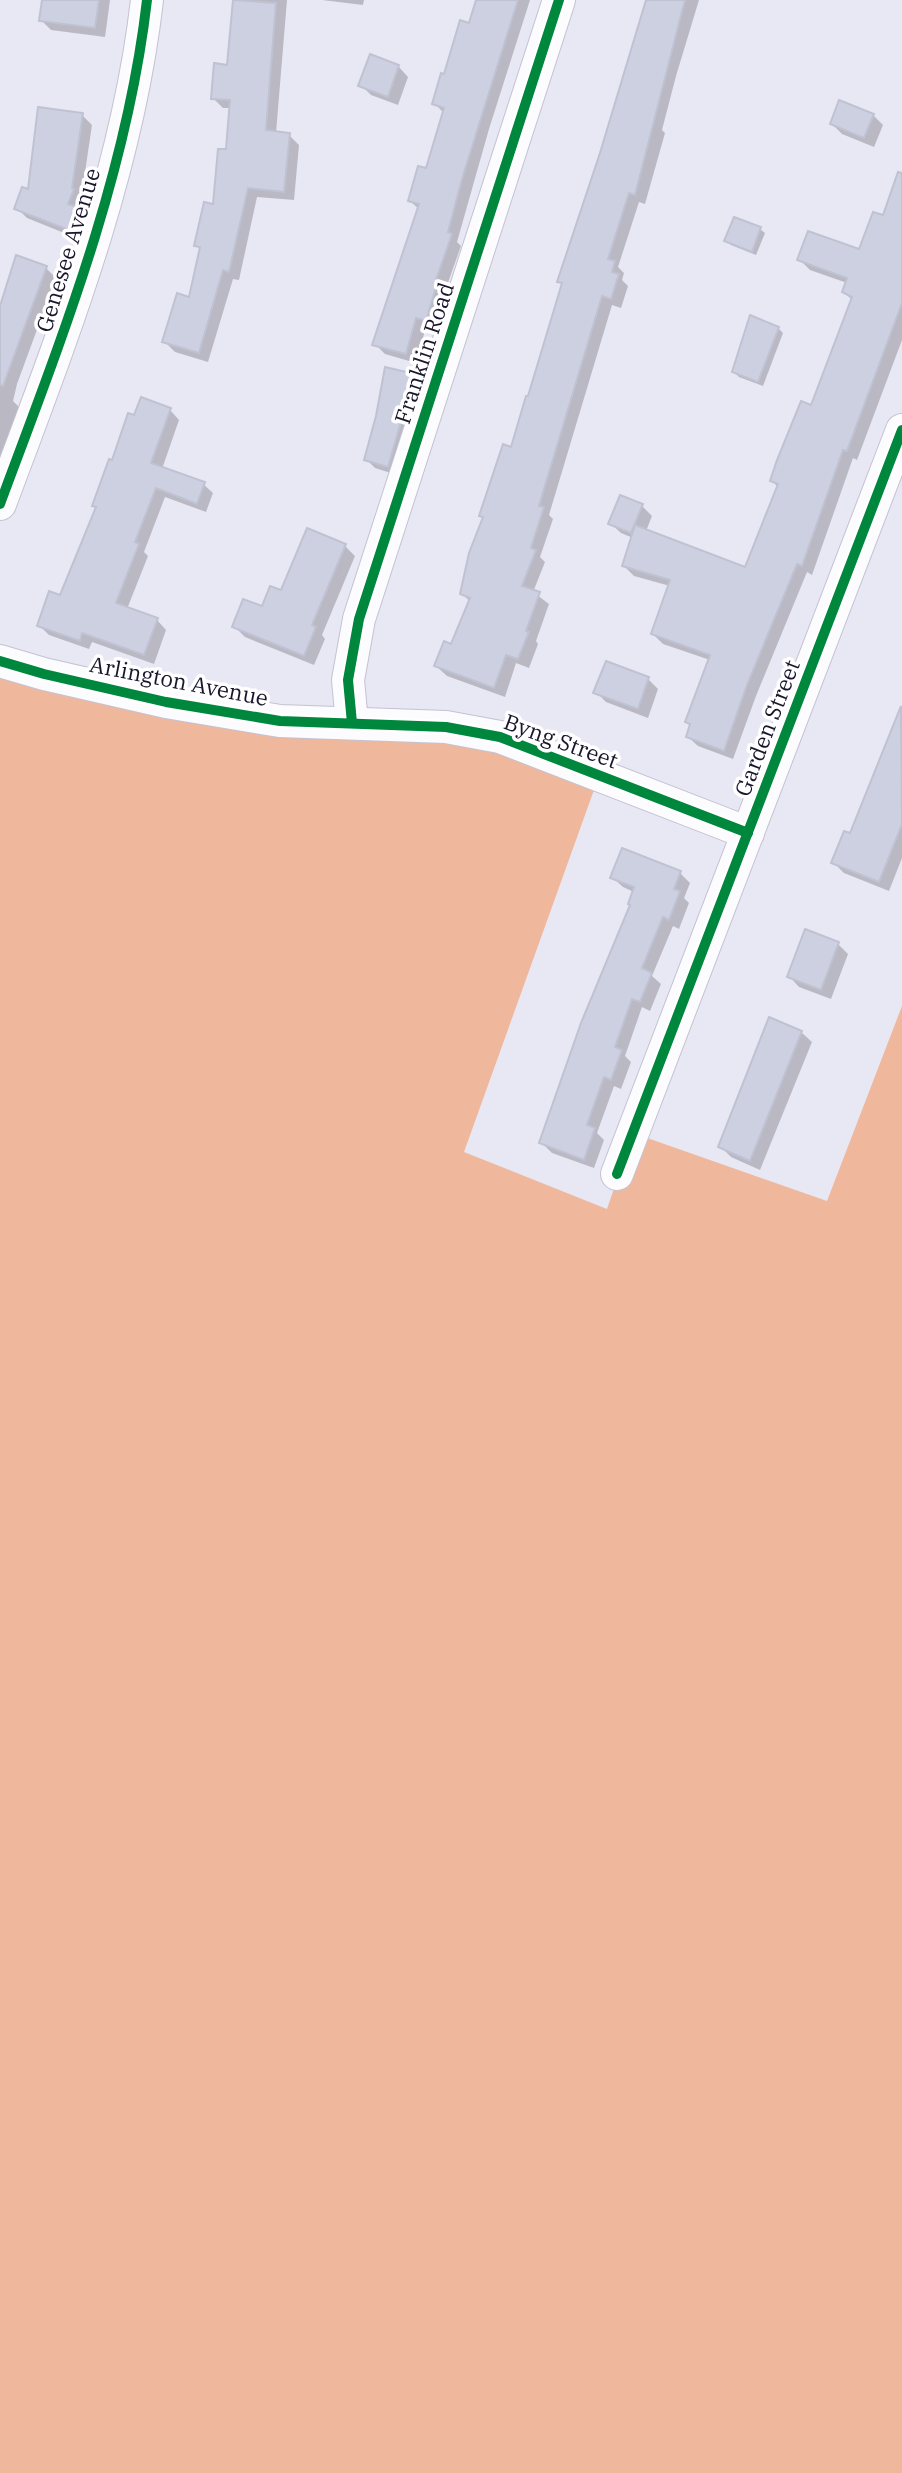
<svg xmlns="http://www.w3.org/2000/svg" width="902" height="2473" viewBox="0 0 902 2473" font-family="'IBM Plex Serif',serif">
  <rect width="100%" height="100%" fill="#e8e7f4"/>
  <polygon fill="#efb89d" points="0,661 44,674 446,727 599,776 464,1152 607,1209 633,1133 827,1201 902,1006 902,2473 0,2473"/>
  <g fill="#0003">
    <polygon points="44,0 110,0 105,37 51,30 41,20"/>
    <polygon points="237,0 287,0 276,133 289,135 299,145 294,200 257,197 239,280 233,279 208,362 175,352 165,342 191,300 201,250 196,245 214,206 228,152 231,108 223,108 213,98 229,67"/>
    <polygon points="322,0 364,0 363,5"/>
    <polygon points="478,0 530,0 489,129 457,242 461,246 444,294 446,296 436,330 426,327 416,363 385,354 375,344 420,210 410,201 427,171 445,114 434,103 470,25"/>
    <polygon points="648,0 699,0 676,76 662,130 665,133 645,204 639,202 618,267 624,273 622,280 628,286 621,308 612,305 549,515 553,519 540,557 545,562 533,592 549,604 536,641 538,644 529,668 516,663 505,697 447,676 436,666 453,646 470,602 462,593 485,519 482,516 512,449 563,285 559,281 602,153"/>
    <polygon points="398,66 408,77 398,105 371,95 361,85"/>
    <polygon points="82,115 92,125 81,199 83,201 79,211 87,219 79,239 27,218 17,208"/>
    <polygon points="873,115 883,125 874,147 842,134 832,124"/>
    <polygon points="902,173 902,340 857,460 853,458 812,575 807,572 756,696 733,759 698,746 688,737 692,726 687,722 710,660 663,644 653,634 670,586 634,576 624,566 633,538 621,533 610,523 642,506 652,516 646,531 746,570 778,487 772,481 812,407 853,301 844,292 847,283 810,270 800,260 860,251 884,218"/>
    <polygon points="760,229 765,233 756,255 731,245 726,241"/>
    <polygon points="46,268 56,278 17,384 13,401 19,407 0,461 0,313"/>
    <polygon points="778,328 783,333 763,386 739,377 734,372"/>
    <polygon points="387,369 414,375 423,384 397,475 375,468 366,459"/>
    <polygon points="170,410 179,420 162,469 203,484 213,493 206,512 165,497 144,552 148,556 127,609 157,620 166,630 154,664 92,642 89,649 49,635 39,625 61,598 97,508 94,505 136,418"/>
    <polygon points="345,546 355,556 322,635 325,639 314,665 245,637 235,627 263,609"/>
    <polygon points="607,663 648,679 658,689 648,718 606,702 596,692"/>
    <polygon points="902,711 902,858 889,891 844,873 834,863 852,836"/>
    <polygon points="680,873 690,883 684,898 689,903 679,929 673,926 652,976 661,984 650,1011 642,1007 625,1056 631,1062 621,1089 614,1086 597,1133 604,1140 594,1168 552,1153 541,1142 632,905 634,892 623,887 612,877"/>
    <polygon points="838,944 848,954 831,999 799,987 789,976"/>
    <polygon points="801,1032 812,1042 760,1170 731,1157 721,1147"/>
  </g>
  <g fill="#cdd0e1" stroke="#bfc2d2" stroke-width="2">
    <polygon points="42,0 99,0 95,28 39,21"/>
    <polygon points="233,0 276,3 266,130 290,133 284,192 248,188 229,272 223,270 199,353 162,342 177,293 189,297 200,247 194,246 204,202 213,204 218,149 226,149 230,100 211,99 214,63 227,65"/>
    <polygon points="476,0 518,0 462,179 448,232 452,234 435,283 437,284 426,321 416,318 406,354 372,345 419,204 408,201 418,166 426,168 444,108 432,104 441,73 444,74 460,20 469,23"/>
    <polygon points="646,0 685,0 635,195 629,193 608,259 615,261 612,272 619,274 611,299 602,296 539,506 544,507 531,548 536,550 522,586 540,592 526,631 529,632 518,659 506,655 494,688 434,666 444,641 451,644 470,598 460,594 469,553 483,517 479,516 503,444 511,447 526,396 528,396 562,283 557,282 600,153"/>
    <polygon points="370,54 399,65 388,97 358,86"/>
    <polygon points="839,100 874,114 864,138 830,124"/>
    <polygon points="38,107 83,113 72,188 74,189 68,204 78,207 69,230 14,209 22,187 28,189"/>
    <polygon points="898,172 902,173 902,303 847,451 843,450 802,566 797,564 747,685 724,751 686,737 690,724 685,722 710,655 651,634 670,580 622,566 635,525 745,567 778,484 770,481 777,460 801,401 811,405 852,297 842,292 847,278 797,260 808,231 859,249 873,212 883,215"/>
    <polygon points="734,217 761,227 752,252 724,241"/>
    <polygon points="16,255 47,266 3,386 0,385 0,306"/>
    <polygon points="750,315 779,327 758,382 732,372"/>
    <polygon points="385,367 415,374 388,467 364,460 376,416"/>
    <polygon points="141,397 171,408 151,463 205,482 197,504 156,488 135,542 139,544 116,603 158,618 144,655 82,633 80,641 37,626 49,591 60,595 96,507 92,506 109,459 112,460 128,413 134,415"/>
    <polygon points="620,495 643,504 631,533 608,524"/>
    <polygon points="307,528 346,544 312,625 316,627 304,656 232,627 243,599 262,606 270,586 281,590"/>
    <polygon points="606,661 649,677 638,709 593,693"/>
    <polygon points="901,706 902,824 879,882 831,863 844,831 850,833"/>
    <polygon points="622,848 681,871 674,889 680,891 669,920 663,917 642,968 652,973 640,1002 632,999 615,1047 622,1050 611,1080 604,1077 587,1125 595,1128 584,1160 539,1143 581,1023 630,905 628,904 634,887 610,878"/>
    <polygon points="805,929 839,942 821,990 787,977"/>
    <polygon points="769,1017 802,1031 750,1161 718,1147"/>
  </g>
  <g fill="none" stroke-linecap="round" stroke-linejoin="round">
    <g stroke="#c4c2d3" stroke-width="34">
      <g id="street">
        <path d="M0,504C61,340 127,175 147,0"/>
        <polyline points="0,661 44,674 166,702 280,721 446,727 500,737 748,833"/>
        <polyline points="352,723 348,680 359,619 559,0"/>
        <polyline points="617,1174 902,430"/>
      </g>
    </g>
    <use href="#street" stroke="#fcfbfd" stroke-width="32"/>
    <g stroke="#fff" stroke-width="15">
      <g id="cycleway">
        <path d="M0,504C61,340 127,175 147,0"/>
        <polyline points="0,661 44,674 166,702 280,721 446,727 500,737 748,833"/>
        <polyline points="352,723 348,680 359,619 559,0"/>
        <polyline points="617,1174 902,430"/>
      </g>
    </g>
    <use href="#cycleway" stroke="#00873e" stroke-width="10"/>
  </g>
  <g text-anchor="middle" stroke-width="7" stroke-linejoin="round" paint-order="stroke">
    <g font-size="22" fill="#19152c" stroke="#fff">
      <text transform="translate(68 250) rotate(-73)" y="8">Genesee Avenue</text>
      <text transform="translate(424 353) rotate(-72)" y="8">Franklin Road</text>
      <text transform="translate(179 681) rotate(11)" y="8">Arlington Avenue</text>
      <text transform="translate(767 728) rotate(-69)" y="8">Garden Street</text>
      <text transform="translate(561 741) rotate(20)" y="8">Byng Street</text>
    </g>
  </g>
</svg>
